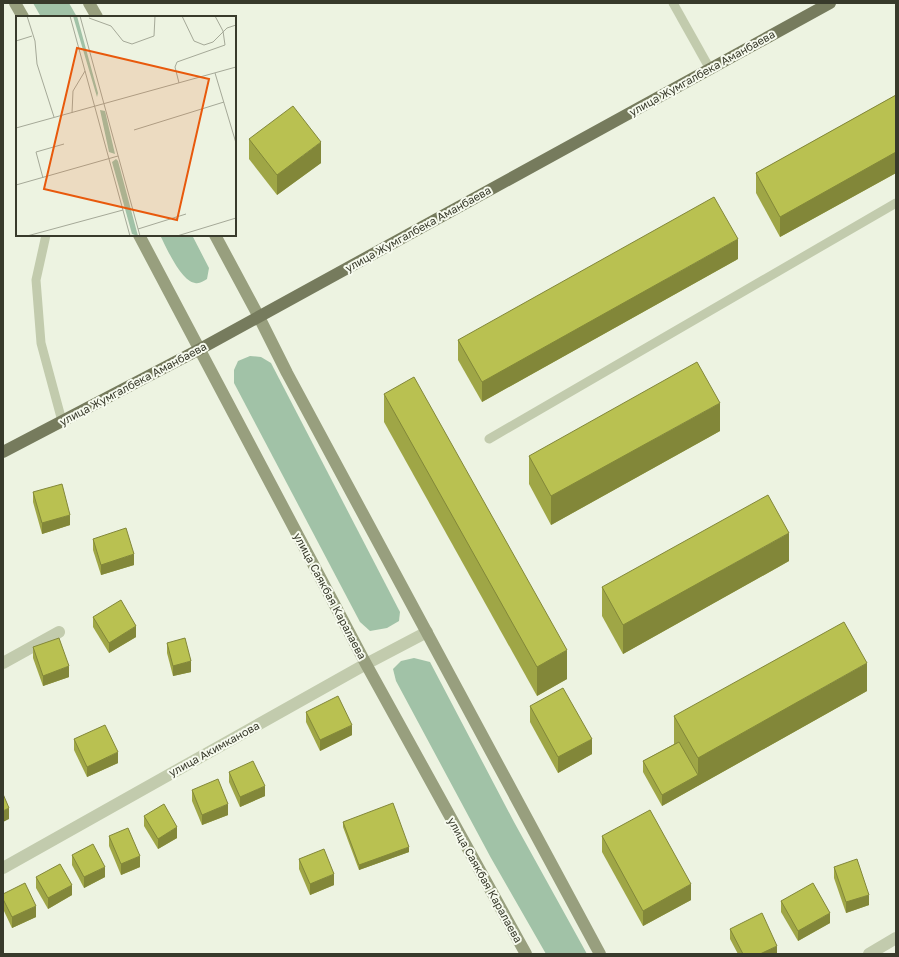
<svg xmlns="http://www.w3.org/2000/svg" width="899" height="957" viewBox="0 0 899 957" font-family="'Golos Text',sans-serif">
  <rect width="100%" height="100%" fill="#edf3e1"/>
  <g fill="#a1c2a7">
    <polygon points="33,3 69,3 77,17 41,17"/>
    <path d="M160,235H192L209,268L207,279C203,281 200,284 195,283C181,281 166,247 160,235Z"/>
    <polygon points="250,356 261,357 271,363 400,612 399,621 387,628 370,631 360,622 234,383 234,370 238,361"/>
    <polygon points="414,658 430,662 514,822 587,954 546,954 491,858 396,681 393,669 401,661"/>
  </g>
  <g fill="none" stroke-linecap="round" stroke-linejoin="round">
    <g stroke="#c2cbad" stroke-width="9">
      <polyline points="673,3 710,69"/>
      <polyline points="46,235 36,280 41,343 62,421"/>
      <polyline points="489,439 896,203"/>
    </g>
    <g stroke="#c2cbad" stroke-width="12">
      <polyline points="3,663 59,632"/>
      <polyline points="3,868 366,664 427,632"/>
      <polyline points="869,954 896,938"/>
    </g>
    <g stroke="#989f7e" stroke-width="12">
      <polyline points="15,3 23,17"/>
      <polyline points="89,3 97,17"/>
      <polyline points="139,235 366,664 526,954"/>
      <polyline points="215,235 259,317 287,373 600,954"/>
    </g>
    <polyline stroke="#767b5d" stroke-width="12" points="3,452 200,349 830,3"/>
  </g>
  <g fill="#9fa646">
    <polygon points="896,95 896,173 780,237 756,193 756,173"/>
    <polygon points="249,139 321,163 277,195 249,159"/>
    <polygon points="738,259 482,402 458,360 458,340"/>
    <polygon points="384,394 567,679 537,696 384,422"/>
    <polygon points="720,431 551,525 529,484 529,456"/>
    <polygon points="33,492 70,525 42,534 33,502"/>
    <polygon points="93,539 134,565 101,575 93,550"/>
    <polygon points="789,561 623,654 602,616 602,587"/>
    <polygon points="93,617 136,637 109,653 93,627"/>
    <polygon points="167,643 191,672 173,676 167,653"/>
    <polygon points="33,647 69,677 43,686 33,658"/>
    <polygon points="867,691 662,806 643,772 643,761 674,744 674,716"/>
    <polygon points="530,706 592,754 558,773 530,722"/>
    <polygon points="306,712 352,735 320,751 306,722"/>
    <polygon points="74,739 118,763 87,777 74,750"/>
    <polygon points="229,772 265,796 240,807 229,782"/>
    <polygon points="192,790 228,815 202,825 192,801"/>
    <polygon points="144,816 177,838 158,849 144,826"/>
    <polygon points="343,822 409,852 359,870 343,827"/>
    <polygon points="109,836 140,867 121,875 109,846"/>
    <polygon points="602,836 691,900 643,926 602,852"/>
    <polygon points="72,855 105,877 84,888 72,865"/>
    <polygon points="299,859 334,885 310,895 299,869"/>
    <polygon points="834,867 869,905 846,913 834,878"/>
    <polygon points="36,877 72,895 48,909 36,888"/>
    <polygon points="3,894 36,917 12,928 3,909"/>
    <polygon points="781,901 830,923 798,941 781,912"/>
    <polygon points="730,929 777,954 738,954 730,939"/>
  </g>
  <g fill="#828739">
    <polygon points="321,142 321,163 277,195 277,175"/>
    <polygon points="896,152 896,173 780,237 780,217"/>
    <polygon points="738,239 738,259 482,402 482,382"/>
    <polygon points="720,403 720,431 551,525 551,496"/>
    <polygon points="70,515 70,525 42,534 42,523"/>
    <polygon points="789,533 789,561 623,654 623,625"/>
    <polygon points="4,545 4,556 3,556 3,546"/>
    <polygon points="134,554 134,565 101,575 101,565"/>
    <polygon points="136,626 136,637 109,653 109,643"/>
    <polygon points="567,650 567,679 537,696 537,667"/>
    <polygon points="191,661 191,672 173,676 173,666"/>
    <polygon points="867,663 867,691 662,806 662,795 698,775 698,758"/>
    <polygon points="69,666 69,677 43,686 43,676"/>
    <polygon points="352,725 352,735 320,751 320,740"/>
    <polygon points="592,739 592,754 558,773 558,757"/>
    <polygon points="118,752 118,763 87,777 87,767"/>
    <polygon points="265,786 265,796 240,807 240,797"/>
    <polygon points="228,804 228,815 202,825 202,815"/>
    <polygon points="9,808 9,819 3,822 3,811"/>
    <polygon points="177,827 177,838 158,849 158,839"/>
    <polygon points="409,847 409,852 359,870 359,865"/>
    <polygon points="140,856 140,867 121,875 121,864"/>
    <polygon points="105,867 105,877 84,888 84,877"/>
    <polygon points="334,874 334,885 310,895 310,884"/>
    <polygon points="691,884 691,900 643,926 643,911"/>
    <polygon points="72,885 72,895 48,909 48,898"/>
    <polygon points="869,895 869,905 846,913 846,902"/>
    <polygon points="36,906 36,917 12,928 12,917"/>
    <polygon points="830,913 830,923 798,941 798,931"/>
    <rect x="3" y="923" width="1" height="11"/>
    <polygon points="777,946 777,954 760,954"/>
  </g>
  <g fill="#b9c151" stroke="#828739">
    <polygon points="896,95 896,152 780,217 756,173"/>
    <polygon points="293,106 321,142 277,175 249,139"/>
    <polygon points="714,197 738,239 482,382 458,340"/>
    <polygon points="697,362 720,403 551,496 529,456"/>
    <polygon points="414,377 567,650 537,667 384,394"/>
    <polygon points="62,484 70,515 42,523 33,492"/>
    <polygon points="768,495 789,533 623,625 602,587"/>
    <polygon points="126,528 134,554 101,565 93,539"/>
    <polygon points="121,600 136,626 109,643 93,617"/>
    <polygon points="844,622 867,663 698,758 674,716"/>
    <polygon points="59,638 69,666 43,676 33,647"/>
    <polygon points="185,638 191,661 173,666 167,643"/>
    <polygon points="563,688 592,739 558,757 530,706"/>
    <polygon points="338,696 352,725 320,740 306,712"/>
    <polygon points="105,725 118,752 87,767 74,739"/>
    <polygon points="679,742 698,775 662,795 643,761"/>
    <polygon points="253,761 265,786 240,797 229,772"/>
    <polygon points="218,779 228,804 202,815 192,790"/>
    <polygon points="3,794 9,808 3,811"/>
    <polygon points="393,803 409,847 359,865 343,822"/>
    <polygon points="164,804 177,827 158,839 144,816"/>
    <polygon points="650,810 691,884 643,911 602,836"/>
    <polygon points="128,828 140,856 121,864 109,836"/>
    <polygon points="93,844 105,867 84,877 72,855"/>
    <polygon points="324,849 334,874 310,884 299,859"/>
    <polygon points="857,859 869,895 846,902 834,867"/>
    <polygon points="60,864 72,885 48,898 36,877"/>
    <polygon points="25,883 36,906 12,917 3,899 3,894"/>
    <polygon points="813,883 830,913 798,931 781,901"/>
    <polygon points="762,913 777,946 760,954 743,954 730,929"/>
  </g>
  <g text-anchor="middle" stroke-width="4" stroke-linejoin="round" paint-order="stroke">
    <g font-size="11" fill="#383a2b" stroke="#f6faee">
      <text transform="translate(702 73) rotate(-29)" y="4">улица Жумгалбека Аманбаева</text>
      <text transform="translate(418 229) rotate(-29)" y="4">улица Жумгалбека Аманбаева</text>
      <text transform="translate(133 384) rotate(-28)" y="4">улица Жумгалбека Аманбаева</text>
      <text transform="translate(330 596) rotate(62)" y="4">улица Саякбая Каралаева</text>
      <text transform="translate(214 749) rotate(-29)" y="4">улица Акимканова</text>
      <text transform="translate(485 880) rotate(61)" y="4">улица Саякбая Каралаева</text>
    </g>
  </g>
  <g transform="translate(16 16)">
    <rect width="220" height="220" fill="#edf3e1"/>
    <path d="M57,0H61L82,77L81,81ZM84,94L89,95L99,138L93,136ZM100,143L102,145L122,220L116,218L96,146Z" fill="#a1c2a7"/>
    <path fill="none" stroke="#a5a998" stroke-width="1" d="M11,0L19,25L21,48L38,101M54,0L114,220M64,0L124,220M102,0H119M166,0L178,25L188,29L197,26L211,12L220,9M73,2L95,10L107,25L116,28L138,20L139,0M0,25L16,20M199,57L220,127M163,67L159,51L161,46L209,29L207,15L199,0M56,97L57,75L69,55M0,112L220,51M118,114L208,86M27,162L20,136L48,128M0,169L102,140M122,213L170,198M11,220L107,194M161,220L220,202"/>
    <path fill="#e8590c" fill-opacity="0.15" stroke="#e8590c" stroke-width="2" d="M61,32L193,63L161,204L28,173Z"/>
    <rect width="220" height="220" fill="none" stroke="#383a2b" stroke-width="2"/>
  </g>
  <rect width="899" height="957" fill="none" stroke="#383a2b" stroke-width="8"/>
</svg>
